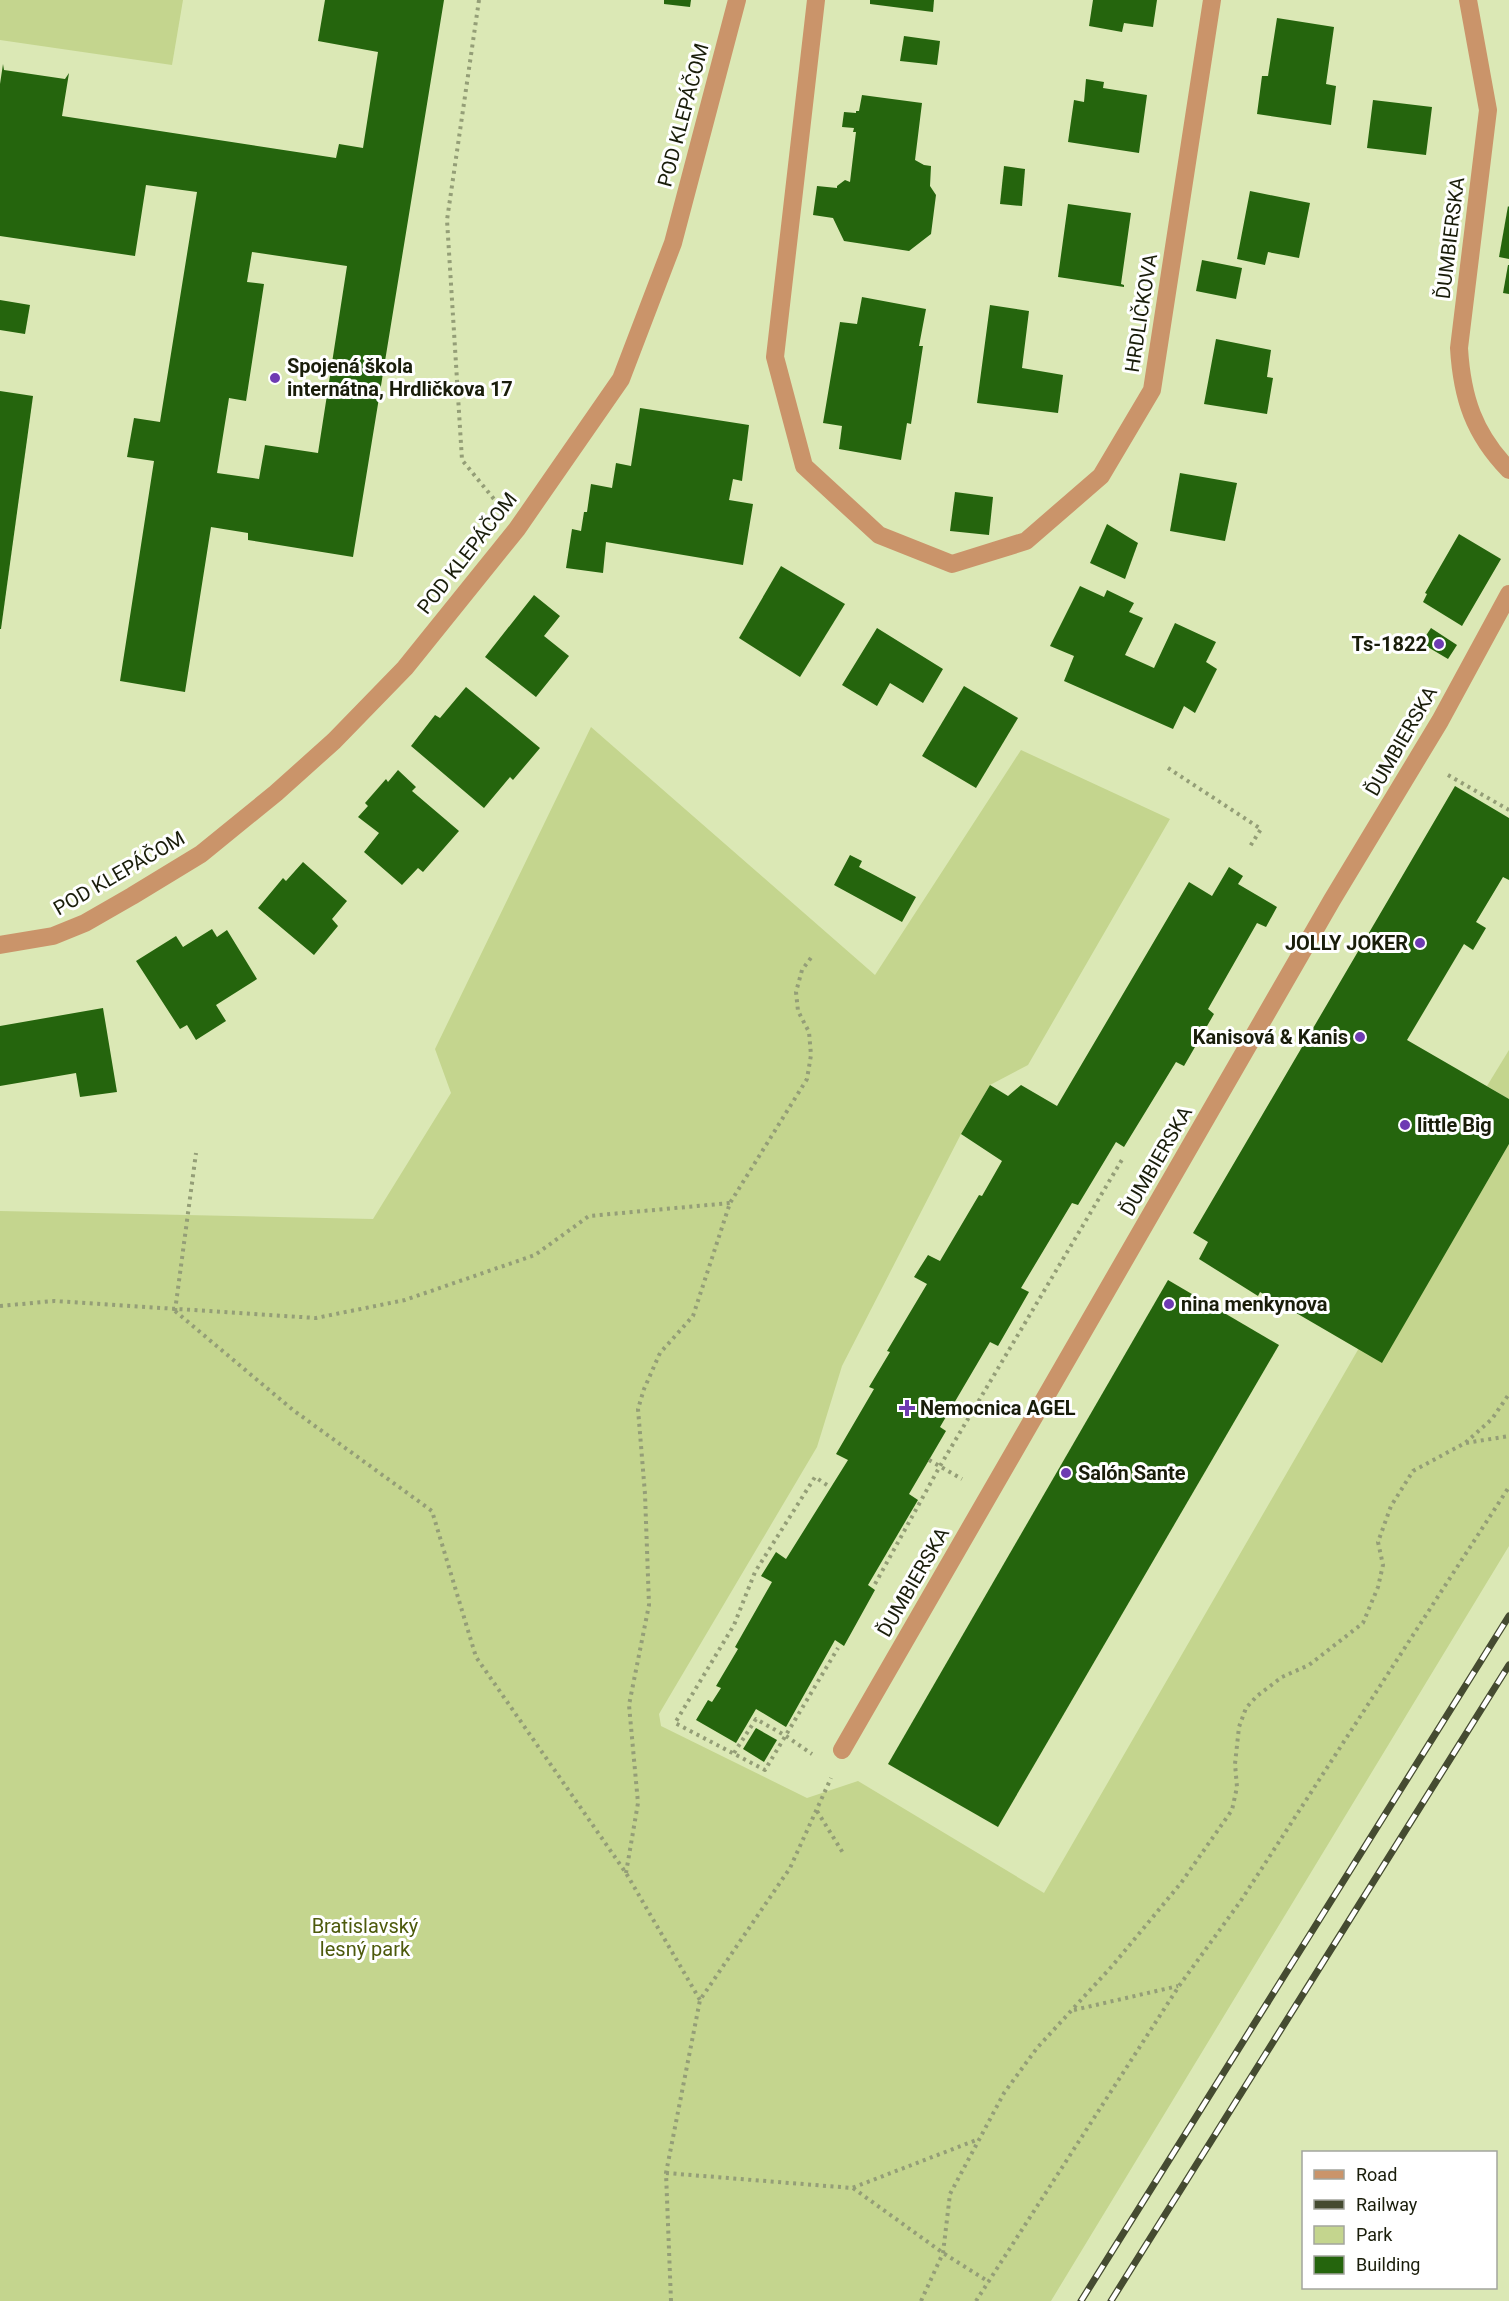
<svg xmlns="http://www.w3.org/2000/svg" width="1509" height="2301" viewBox="0 0 1509 2301" font-family="Roboto,sans-serif">
  <rect width="100%" height="100%" fill="#dbe8b5"/>
  <g fill="#c4d58e">
    <polygon points="0,0 183,0 172,65 0,40"/>
    <polygon points="591,727 875,975 1021,750 1170,819 1028,1065 990,1085 961,1134 842,1366 817,1447 659,1714 661,1726 807,1798 858,1781 1044,1893 1359,1348 1382,1362 1509,1144 1509,1546 1051,2301 0,2301 0,1211 373,1219 451,1093 435,1049"/>
    <polygon points="1509,1050 1509,1099 1487,1086"/>
  </g>
  <g fill="#25650d" fill-rule="evenodd">
    <path d="M325,0H444L353,557L248,540V533L211,527L185,692L120,681L154,461L127,457L134,418L160,422L197,192L146,185L135,256L0,236V84L3,64L4,70L65,79L69,73L62,116L336,158L339,144L363,148L378,52L318,41ZM252,252L347,266L318,453L265,445L259,479L217,473L229,398L246,401L264,284L247,282Z"/>
    <polygon points="664,0 691,0 690,7 664,4"/>
    <polygon points="870,0 934,0 933,12 870,4"/>
    <polygon points="1093,0 1157,0 1153,27 1124,23 1122,32 1089,26"/>
    <polygon points="1277,18 1334,27 1326,84 1336,86 1331,125 1257,114 1262,76 1268,76"/>
    <polygon points="904,36 940,41 937,65 900,61"/>
    <polygon points="1086,79 1104,82 1103,88 1147,95 1139,153 1068,142 1074,100 1084,102"/>
    <polygon points="862,95 922,103 915,160 924,165 931,166 930,186 936,195 931,234 909,251 844,241 833,218 813,215 817,186 837,188 837,186 845,180 850,182 856,132 853,132 854,128 842,127 844,112 856,113 856,111 859,111"/>
    <polygon points="1373,100 1432,107 1426,155 1367,148"/>
    <polygon points="1004,166 1025,169 1022,206 1000,204"/>
    <polygon points="1250,191 1310,203 1299,258 1268,252 1265,265 1237,259"/>
    <polygon points="1068,204 1131,213 1121,284 1124,285 1124,287 1058,277"/>
    <polygon points="1508,206 1509,207 1509,259 1499,257"/>
    <polygon points="1202,260 1242,268 1236,299 1196,291"/>
    <polygon points="1508,265 1509,265 1509,294 1503,293"/>
    <polygon points="862,297 926,309 919,346 923,346 911,424 907,423 901,460 839,449 842,426 823,423 840,322 857,324"/>
    <polygon points="0,300 30,305 25,334 0,330"/>
    <polygon points="990,305 1029,311 1022,368 1063,375 1058,413 977,403"/>
    <polygon points="1216,339 1271,350 1267,377 1273,378 1267,414 1204,404"/>
    <polygon points="0,391 33,396 1,629 0,629"/>
    <polygon points="640,408 749,425 742,481 733,479 729,500 753,504 743,565 606,542 603,573 566,568 572,529 581,531 584,512 587,512 591,484 612,488 616,463 631,466"/>
    <polygon points="1180,473 1237,483 1225,541 1170,531"/>
    <polygon points="955,492 993,497 989,535 950,531"/>
    <polygon points="1107,524 1138,543 1125,579 1090,563"/>
    <polygon points="1459,534 1501,559 1462,626 1423,602 1427,594 1425,593"/>
    <polygon points="781,566 845,604 800,677 739,638"/>
    <polygon points="1080,586 1104,597 1107,590 1134,603 1129,612 1143,618 1125,655 1154,668 1175,623 1216,642 1206,662 1217,669 1195,713 1184,706 1173,729 1064,681 1074,656 1050,646"/>
    <polygon points="534,595 560,616 544,636 569,656 536,697 485,657"/>
    <polygon points="877,628 943,669 923,703 890,683 877,706 842,685"/>
    <polygon points="1431,628 1457,645 1448,659 1421,643"/>
    <polygon points="964,686 1018,718 976,788 922,756"/>
    <polygon points="466,687 540,748 513,780 510,777 484,808 411,746 435,715 440,718"/>
    <polygon points="398,770 416,787 412,791 459,831 423,872 418,868 402,885 364,852 379,833 358,817 368,806 365,803 386,779 388,782"/>
    <polygon points="1455,786 1509,818 1509,880 1503,877 1476,922 1486,928 1473,950 1464,944 1407,1040 1509,1099 1509,1144 1382,1363 1260,1292 1258,1296 1199,1259 1208,1242 1193,1233"/>
    <polygon points="850,855 862,861 859,867 916,897 902,922 834,885"/>
    <polygon points="303,862 347,901 332,919 338,926 314,955 258,908 283,878 286,881"/>
    <polygon points="1229,867 1243,876 1238,884 1277,907 1266,927 1257,923 1208,1009 1214,1014 1184,1066 1176,1062 1124,1147 1116,1142 1078,1205 1072,1203 1021,1288 1029,1292 998,1346 990,1342 940,1427 946,1431 909,1494 918,1500 868,1585 875,1590 844,1646 835,1640 786,1727 756,1709 736,1743 696,1720 708,1700 712,1702 721,1688 716,1686 738,1649 735,1647 772,1582 761,1576 776,1552 786,1559 848,1460 836,1454 874,1389 869,1387 890,1352 887,1351 927,1284 914,1277 928,1255 940,1261 979,1195 982,1196 1002,1161 961,1134 990,1085 1008,1096 1021,1085 1057,1106 1189,882 1212,896"/>
    <polygon points="212,929 217,937 227,930 257,979 216,1005 226,1021 196,1040 187,1025 180,1029 136,961 176,936 183,947"/>
    <polygon points="103,1008 117,1092 80,1097 76,1073 0,1086 0,1026"/>
    <polygon points="1168,1280 1279,1345 998,1827 888,1764"/>
    <polygon points="756,1728 777,1740 764,1762 743,1749"/>
  </g>
  <g fill="none" stroke-linecap="round" stroke-linejoin="round">
    <g stroke="#949e77" stroke-width="4" stroke-dasharray="3 4.5" stroke-linecap="butt">
      <polyline points="479,0 447,220 462,460 498,504"/>
      <polyline points="1168,768 1261,829 1249,848"/>
      <polyline points="1448,775 1509,810"/>
      <polyline points="0,1306 54,1301 316,1318 405,1300 535,1255 589,1216 730,1203"/>
      <polyline points="175,1311 293,1410 432,1511 476,1657 626,1873 700,2000"/>
      <polyline points="175,1311 196,1153"/>
      <polyline points="1466,1443 1509,1436"/>
      <polyline points="929,1460 962,1479"/>
      <polyline points="827,1485 815,1477 755,1572 734,1625 675,1723 765,1770 838,1648"/>
      <polyline points="875,1584 940,1466 1123,1158"/>
      <polyline points="734,1753 756,1719 786,1736 812,1754"/>
      <polyline points="817,1811 843,1853"/>
      <polyline points="626,1873 638,1803 629,1705 649,1605 645,1494 638,1409 644,1389 660,1353 693,1316 730,1203 807,1079 811,1055 809,1032 798,1011 796,992 802,970 813,955"/>
      <polyline points="1074,2010 1178,1986"/>
      <polyline points="666,2173 852,2188 979,2139"/>
      <polyline points="853,2188 943,2253 989,2282"/>
      <polyline points="671,2301 666,2173 700,2000 790,1868 831,1778"/>
      <polyline points="921,2301 943,2253 950,2194 1004,2093 1037,2048 1113,1965 1181,1883 1232,1810 1237,1787 1235,1764 1239,1727 1246,1708 1257,1696 1282,1677 1309,1665 1363,1623 1378,1587 1383,1565 1378,1542 1391,1506 1413,1471 1465,1443 1492,1419 1509,1394"/>
      <polyline points="976,2301 1179,1986 1240,1902 1509,1487"/>
    </g>
    <g stroke="#ca946a" stroke-width="18">
      <polyline points="816,0 775,357 804,466 879,535 952,564 1026,541 1101,476 1152,390 1212,0"/>
      <path d="M1468,0L1488,110L1459,348C1462,398 1474,434 1509,470"/>
      <polyline points="0,945 53,936 85,923 132,896 201,854 276,793 334,741 405,668 517,529 621,379 673,243 737,0"/>
      <polyline points="842,1750 1332,900 1440,721 1509,594"/>
    </g>
    <g stroke="#454b31" stroke-width="7">
      <g id="rail">
        <polyline points="1081,2301 1509,1616"/>
        <polyline points="1111,2301 1509,1665"/>
      </g>
    </g>
    <use href="#rail" stroke="#fff" stroke-width="4.5" stroke-dasharray="14" stroke-linecap="butt"/>
  </g>
  <g fill="#6e3bb2" stroke="#fff" stroke-width="2">
    <circle cx="275" cy="378" r="6"/>
    <circle cx="1439" cy="644" r="6"/>
    <circle cx="1420" cy="943" r="6"/>
    <circle cx="1360" cy="1037" r="6"/>
    <circle cx="1405" cy="1125" r="6"/>
    <circle cx="1169" cy="1304" r="6"/>
    <path d="M904 1399h6v6h6v6h-6v6h-6v-6h-6v-6h6z"/>
    <circle cx="1066" cy="1473" r="6"/>
  </g>
  <g text-anchor="middle" stroke-width="6" stroke-linejoin="round" paint-order="stroke">
    <g font-size="20" fill="#191d0a" stroke="#fff">
      <text transform="translate(683 115) rotate(-75)" y="7">POD KLEPÁČOM</text>
      <text transform="translate(1450 238) rotate(-83)" y="7">ĎUMBIERSKA</text>
      <text transform="translate(1141 313) rotate(-81)" y="7">HRDLIČKOVA</text>
      <text transform="translate(467 553) rotate(-52)" y="7">POD KLEPÁČOM</text>
      <text transform="translate(1401 741) rotate(-60)" y="7">ĎUMBIERSKA</text>
      <text transform="translate(119 873) rotate(-30)" y="7">POD KLEPÁČOM</text>
      <text transform="translate(1156 1161) rotate(-60)" y="7">ĎUMBIERSKA</text>
      <text transform="translate(913 1582) rotate(-60)" y="7">ĎUMBIERSKA</text>
    </g>
    <g font-size="20" font-weight="bold" fill="#191d0a" stroke="#fff" text-anchor="start">
      <text x="287" y="373">Spojená škola<tspan x="287" dy="23">internátna, Hrdličkova 17</tspan></text>
      <text x="1427" y="651" text-anchor="end">Ts-1822</text>
      <text x="1408" y="950" text-anchor="end">JOLLY JOKER</text>
      <text x="1348" y="1044" text-anchor="end">Kanisová &amp; Kanis</text>
      <text x="1417" y="1132">little Big</text>
      <text x="1181" y="1311">nina menkynova</text>
      <text x="920" y="1415">Nemocnica AGEL</text>
      <text x="1078" y="1480">Salón Sante</text>
    </g>
    <g font-size="20" fill="#4d5a0c" stroke="#fff">
      <text x="365" y="1933">Bratislavský<tspan x="365" dy="23">lesný park</tspan></text>
    </g>
  </g>
  <rect x="1302" y="2151" width="195" height="138" fill="#ffffff" stroke="#a3a59d" stroke-width="1.5"/>
  <rect x="1314" y="2170" width="30" height="9" fill="#ca946a" stroke="#a3a59d" stroke-width="1.5"/>
  <text x="1356" y="2181" font-size="18" fill="#191d0a">Road</text>
  <rect x="1314" y="2200" width="30" height="9" fill="#454b31" stroke="#a3a59d" stroke-width="1.5"/>
  <text x="1356" y="2211" font-size="18" fill="#191d0a">Railway</text>
  <rect x="1314" y="2226" width="30" height="18" fill="#c4d58e" stroke="#a3a59d" stroke-width="1.5"/>
  <text x="1356" y="2241" font-size="18" fill="#191d0a">Park</text>
  <rect x="1314" y="2256" width="30" height="18" fill="#25650d" stroke="#a3a59d" stroke-width="1.5"/>
  <text x="1356" y="2271" font-size="18" fill="#191d0a">Building</text>
</svg>
